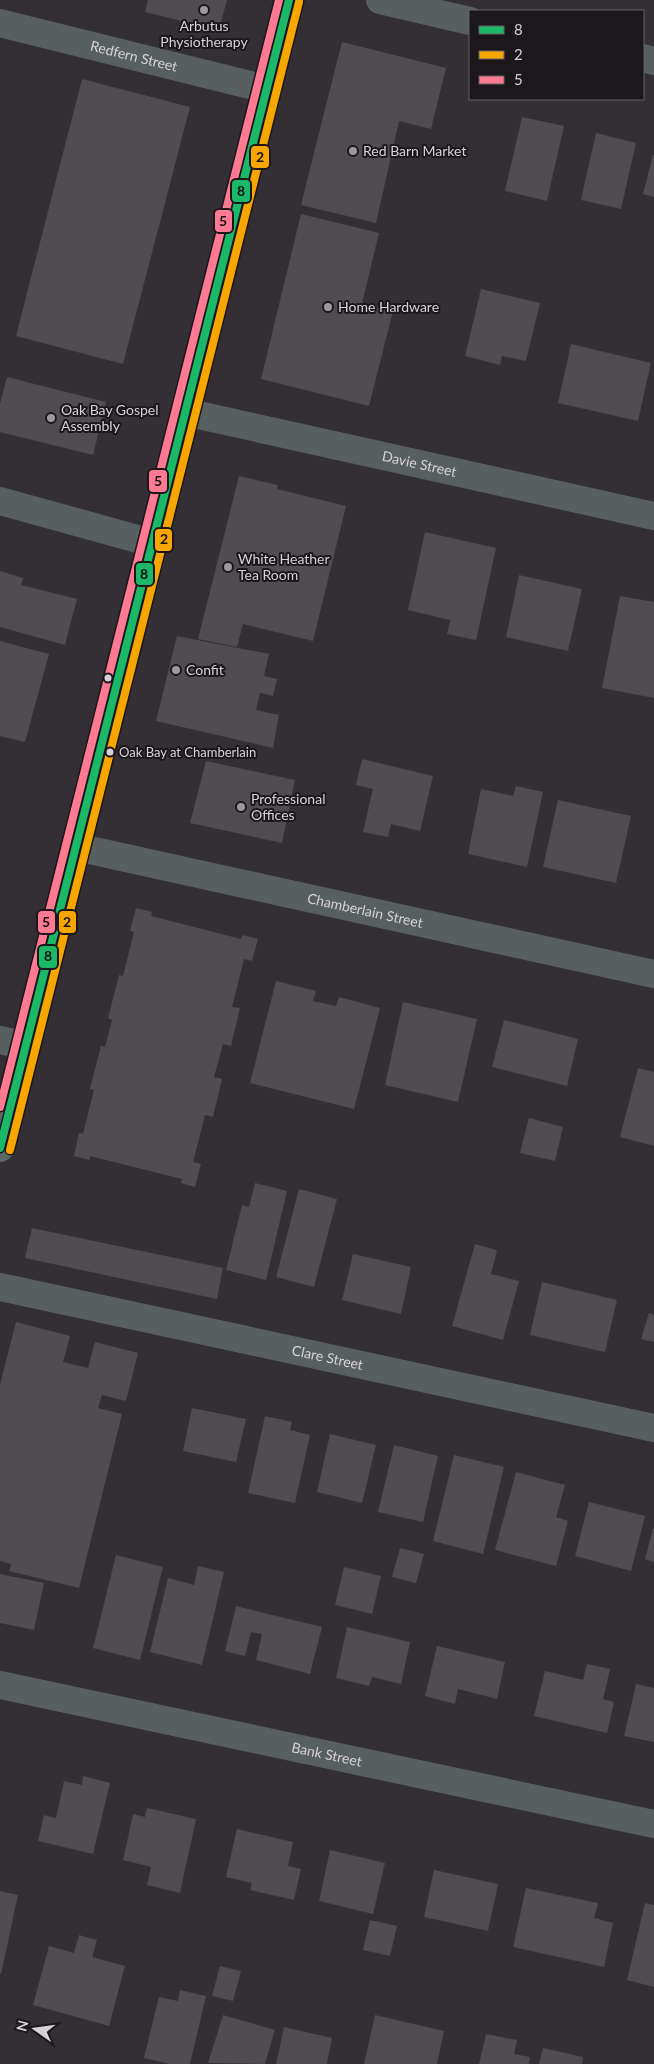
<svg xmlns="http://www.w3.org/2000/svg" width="654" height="2064" viewBox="0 0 654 2064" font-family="Lato,sans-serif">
  <rect width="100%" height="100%" fill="#342f34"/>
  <g fill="#504c50">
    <polygon points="148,0 227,0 219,30 145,12"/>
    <polygon points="342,42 446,68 431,129 399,121 376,223 301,205"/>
    <polygon points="82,79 190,107 123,364 16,336"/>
    <polygon points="522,117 564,126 547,201 505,191"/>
    <polygon points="596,133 636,143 621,209 581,200"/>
    <polygon points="653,155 654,155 654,197 643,194"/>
    <polygon points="301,214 379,233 362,303 393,311 369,406 261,379"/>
    <polygon points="481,289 540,303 526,361 502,356 500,365 465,356"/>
    <polygon points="571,344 651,363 638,421 558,403"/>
    <polygon points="7,377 106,402 93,455 0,432 0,404"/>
    <polygon points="239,476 278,485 277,489 346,506 313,641 243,624 237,647 198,639"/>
    <polygon points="425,532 496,548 476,640 447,634 450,620 408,610"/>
    <polygon points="0,571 23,578 21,585 77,599 65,645 0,627"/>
    <polygon points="519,575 582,589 568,651 506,637"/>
    <polygon points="620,596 654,602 654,698 602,688"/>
    <polygon points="177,636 269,654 264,676 277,679 273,696 260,693 256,710 279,715 273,748 156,721"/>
    <polygon points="0,641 49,654 25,742 0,736"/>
    <polygon points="362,759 433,776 420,831 391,824 388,837 363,832 373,789 356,785"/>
    <polygon points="206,761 295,780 282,843 190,823"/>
    <polygon points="516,786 543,792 527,867 468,854 481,789 513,796"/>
    <polygon points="558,800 631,816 616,883 543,867"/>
    <polygon points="136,908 152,912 151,916 241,939 242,935 258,939 252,961 244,959 232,1007 240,1008 231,1046 223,1044 214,1077 222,1079 213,1117 205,1115 193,1162 201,1164 195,1187 181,1183 182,1179 90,1156 89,1160 74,1156 79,1133 83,1134 94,1090 90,1089 101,1046 105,1047 112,1020 108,1018 119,975 123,976 134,932 130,931"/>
    <polygon points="276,981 316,991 313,1001 336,1006 339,997 380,1008 354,1109 250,1083"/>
    <polygon points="403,1002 477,1019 458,1102 385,1085"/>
    <polygon points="504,1020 578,1039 567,1086 492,1067"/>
    <polygon points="638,1068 654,1072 654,1146 620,1137"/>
    <polygon points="529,1118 563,1127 555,1161 520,1153"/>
    <polygon points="255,1183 287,1191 266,1280 226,1270 242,1205 249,1207"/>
    <polygon points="299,1189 337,1199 314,1287 276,1277"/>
    <polygon points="32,1228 223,1268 217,1299 25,1258"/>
    <polygon points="475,1244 497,1250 491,1274 519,1281 503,1340 452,1326"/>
    <polygon points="353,1254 411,1267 401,1314 342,1300"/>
    <polygon points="542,1282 617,1300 605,1352 530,1335"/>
    <polygon points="649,1313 654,1315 654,1342 641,1339"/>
    <polygon points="16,1322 70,1336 63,1362 88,1368 95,1342 138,1353 126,1401 102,1395 98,1408 122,1414 79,1588 9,1571 11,1564 0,1561 0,1385"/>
    <polygon points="192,1408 246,1419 236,1462 183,1451"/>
    <polygon points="265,1416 292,1422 290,1430 310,1435 295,1503 248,1493"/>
    <polygon points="330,1434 376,1445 362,1503 317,1492"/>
    <polygon points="394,1445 438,1456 423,1522 378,1512"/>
    <polygon points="454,1455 504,1467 483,1554 433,1541"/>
    <polygon points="516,1472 565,1485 556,1517 568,1521 556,1566 495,1550"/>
    <polygon points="589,1502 645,1516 631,1571 575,1556"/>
    <polygon points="653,1529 654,1529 654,1562 645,1559"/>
    <polygon points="400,1548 424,1554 416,1583 392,1577"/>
    <polygon points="116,1555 163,1567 140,1660 93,1648"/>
    <polygon points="198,1566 224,1572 202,1665 150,1652 168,1578 194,1585"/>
    <polygon points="344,1567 381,1576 372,1614 335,1605"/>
    <polygon points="0,1574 44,1583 34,1630 0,1623"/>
    <polygon points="236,1606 322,1627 310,1674 256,1660 262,1634 251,1632 245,1656 225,1651"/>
    <polygon points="347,1627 410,1642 401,1684 372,1677 369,1686 336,1678"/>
    <polygon points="437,1646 505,1662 497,1699 458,1689 455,1704 425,1696"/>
    <polygon points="587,1664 610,1669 603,1699 614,1702 607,1733 534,1716 545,1671 583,1680"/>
    <polygon points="636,1684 654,1688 654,1742 624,1736"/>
    <polygon points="83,1776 110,1783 93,1854 38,1841 44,1815 56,1818 64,1781 82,1785"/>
    <polygon points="147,1808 196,1819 180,1893 147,1885 151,1867 123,1860 133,1814 145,1817"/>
    <polygon points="237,1829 293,1842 288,1866 301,1869 294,1900 250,1890 252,1883 226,1877"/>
    <polygon points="330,1850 385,1863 373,1914 319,1901"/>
    <polygon points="434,1870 498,1884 488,1931 424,1917"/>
    <polygon points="526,1888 598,1903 594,1918 613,1923 604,1967 513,1947"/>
    <polygon points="0,1891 18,1895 1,1974 0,1974"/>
    <polygon points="645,1903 654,1905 654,1987 627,1980"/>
    <polygon points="370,1920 397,1926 390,1956 363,1950"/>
    <polygon points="79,1935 97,1940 92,1957 125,1966 109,2026 33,2005 49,1946 74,1953"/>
    <polygon points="220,1966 241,1971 233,2001 212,1996"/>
    <polygon points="180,1990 206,1996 190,2064 170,2064 144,2058 159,1997 178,2001"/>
    <polygon points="223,2015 275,2030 265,2064 208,2063"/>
    <polygon points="375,2015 444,2031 437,2064 364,2064"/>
    <polygon points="284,2027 332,2038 327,2064 276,2064"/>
    <polygon points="486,2034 517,2040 514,2054 530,2057 529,2064 479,2064"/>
    <polygon points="543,2048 583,2057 582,2064 539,2064"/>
  </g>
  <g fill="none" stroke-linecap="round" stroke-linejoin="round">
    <g stroke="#575f60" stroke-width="28">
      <polyline points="380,0 470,21"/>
      <path id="s1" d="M0,23L266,89"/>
      <polyline points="643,58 654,61"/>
      <path id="s2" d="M185,412L654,516"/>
      <polyline points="0,501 152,543"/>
      <path id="s3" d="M76,847L654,974"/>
      <polyline points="0,1040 27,1046"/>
      <path id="s4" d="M0,1287L654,1428"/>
      <path id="s5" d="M0,1685L654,1824"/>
    </g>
    <polyline stroke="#5b686a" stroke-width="28" points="0,1148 289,0"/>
    <g stroke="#1b171b" stroke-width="11">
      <polyline id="bus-1" points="0,1148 289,0"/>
    </g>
    <g stroke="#1b171b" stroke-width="11">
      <polyline id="bus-2" points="10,1150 299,2"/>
    </g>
    <g stroke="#1b171b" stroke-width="11">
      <polyline id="bus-3" points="0,1107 279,0"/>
    </g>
    <use href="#bus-1" stroke="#1ab867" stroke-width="8"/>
    <use href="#bus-2" stroke="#f7a600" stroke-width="8"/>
    <use href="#bus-3" stroke="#fe7a93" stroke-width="8"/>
  </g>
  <g fill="#9e989e" stroke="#1b171b" stroke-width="2">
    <circle cx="204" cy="10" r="5"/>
    <circle cx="353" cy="151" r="5"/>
    <circle cx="328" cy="307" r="5"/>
    <circle cx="51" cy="418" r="5"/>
    <circle cx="228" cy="567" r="5"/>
    <circle cx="176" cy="670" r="5"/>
    <circle cx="241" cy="807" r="5"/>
  </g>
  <g fill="#d7d1d7" stroke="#1b171b" stroke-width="2">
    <circle cx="108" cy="678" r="4.5"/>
    <circle cx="110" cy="752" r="4.5"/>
  </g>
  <g text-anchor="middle" stroke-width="4" stroke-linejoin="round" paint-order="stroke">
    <g font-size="13" fill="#d7d1d7" stroke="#1b171b" text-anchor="start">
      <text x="119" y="757">Oak Bay at Chamberlain</text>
    </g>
    <g font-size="14" fill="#d7d1d7" stroke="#1b171b" text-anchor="start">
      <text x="204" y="31" text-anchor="middle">Arbutus<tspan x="204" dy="16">Physiotherapy</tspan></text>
      <text x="363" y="156">Red Barn Market</text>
      <text x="338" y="312">Home Hardware</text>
      <text x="61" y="415">Oak Bay Gospel<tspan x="61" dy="16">Assembly</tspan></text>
      <text x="238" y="564">White Heather<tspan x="238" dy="16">Tea Room</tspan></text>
      <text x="186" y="675">Confit</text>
      <text x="251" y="804">Professional<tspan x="251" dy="16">Offices</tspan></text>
    </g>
    <g font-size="14" fill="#d7d1d7" stroke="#1b171b">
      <text dy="5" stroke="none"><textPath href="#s1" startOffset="138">Redfern Street</textPath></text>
      <text dy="5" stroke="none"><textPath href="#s2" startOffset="240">Davie Street</textPath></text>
      <text dy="5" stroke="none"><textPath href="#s3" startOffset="296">Chamberlain Street</textPath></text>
      <text dy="5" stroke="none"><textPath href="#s4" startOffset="335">Clare Street</textPath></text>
      <text dy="5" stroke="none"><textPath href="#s5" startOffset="334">Bank Street</textPath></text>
    </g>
  </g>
  <g stroke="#1b171b" stroke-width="2">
    <rect x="250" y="145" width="20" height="24" rx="5" fill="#f7a600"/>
    <rect x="231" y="179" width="20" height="24" rx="5" fill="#1ab867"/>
    <rect x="214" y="209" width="19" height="24" rx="5" fill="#fe7a93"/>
    <rect x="148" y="469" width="20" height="24" rx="5" fill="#fe7a93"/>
    <rect x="154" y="528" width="19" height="24" rx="5" fill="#f7a600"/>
    <rect x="135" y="562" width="19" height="24" rx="5" fill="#1ab867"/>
    <rect x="58" y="910" width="19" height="24" rx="5" fill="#f7a600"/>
    <rect x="37" y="910" width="19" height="24" rx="5" fill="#fe7a93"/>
    <rect x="38" y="945" width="20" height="24" rx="5" fill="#1ab867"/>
  </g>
  <g font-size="14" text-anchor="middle" font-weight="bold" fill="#111">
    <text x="260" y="162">2</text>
    <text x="241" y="196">8</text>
    <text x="223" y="226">5</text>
    <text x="158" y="486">5</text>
    <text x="164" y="544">2</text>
    <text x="144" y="579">8</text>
    <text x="67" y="927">2</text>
    <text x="46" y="927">5</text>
    <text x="48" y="961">8</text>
  </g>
  <rect x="469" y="10" width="175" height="90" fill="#1b171b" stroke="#666166"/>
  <rect x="479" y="26" width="25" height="8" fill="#1ab867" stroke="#666166"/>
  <text x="514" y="35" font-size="15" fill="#d7d1d7">8</text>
  <rect x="479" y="51" width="25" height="8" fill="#f7a600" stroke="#666166"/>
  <text x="514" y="60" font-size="15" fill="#d7d1d7">2</text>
  <rect x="479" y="76" width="25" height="8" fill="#fe7a93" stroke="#666166"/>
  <text x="514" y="85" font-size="15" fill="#d7d1d7">5</text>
  <g transform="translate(35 2029) rotate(284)" stroke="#1b171b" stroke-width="4" paint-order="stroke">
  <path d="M0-4L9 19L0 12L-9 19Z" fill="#d7d1d7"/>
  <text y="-8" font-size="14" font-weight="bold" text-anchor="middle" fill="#d7d1d7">N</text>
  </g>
</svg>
